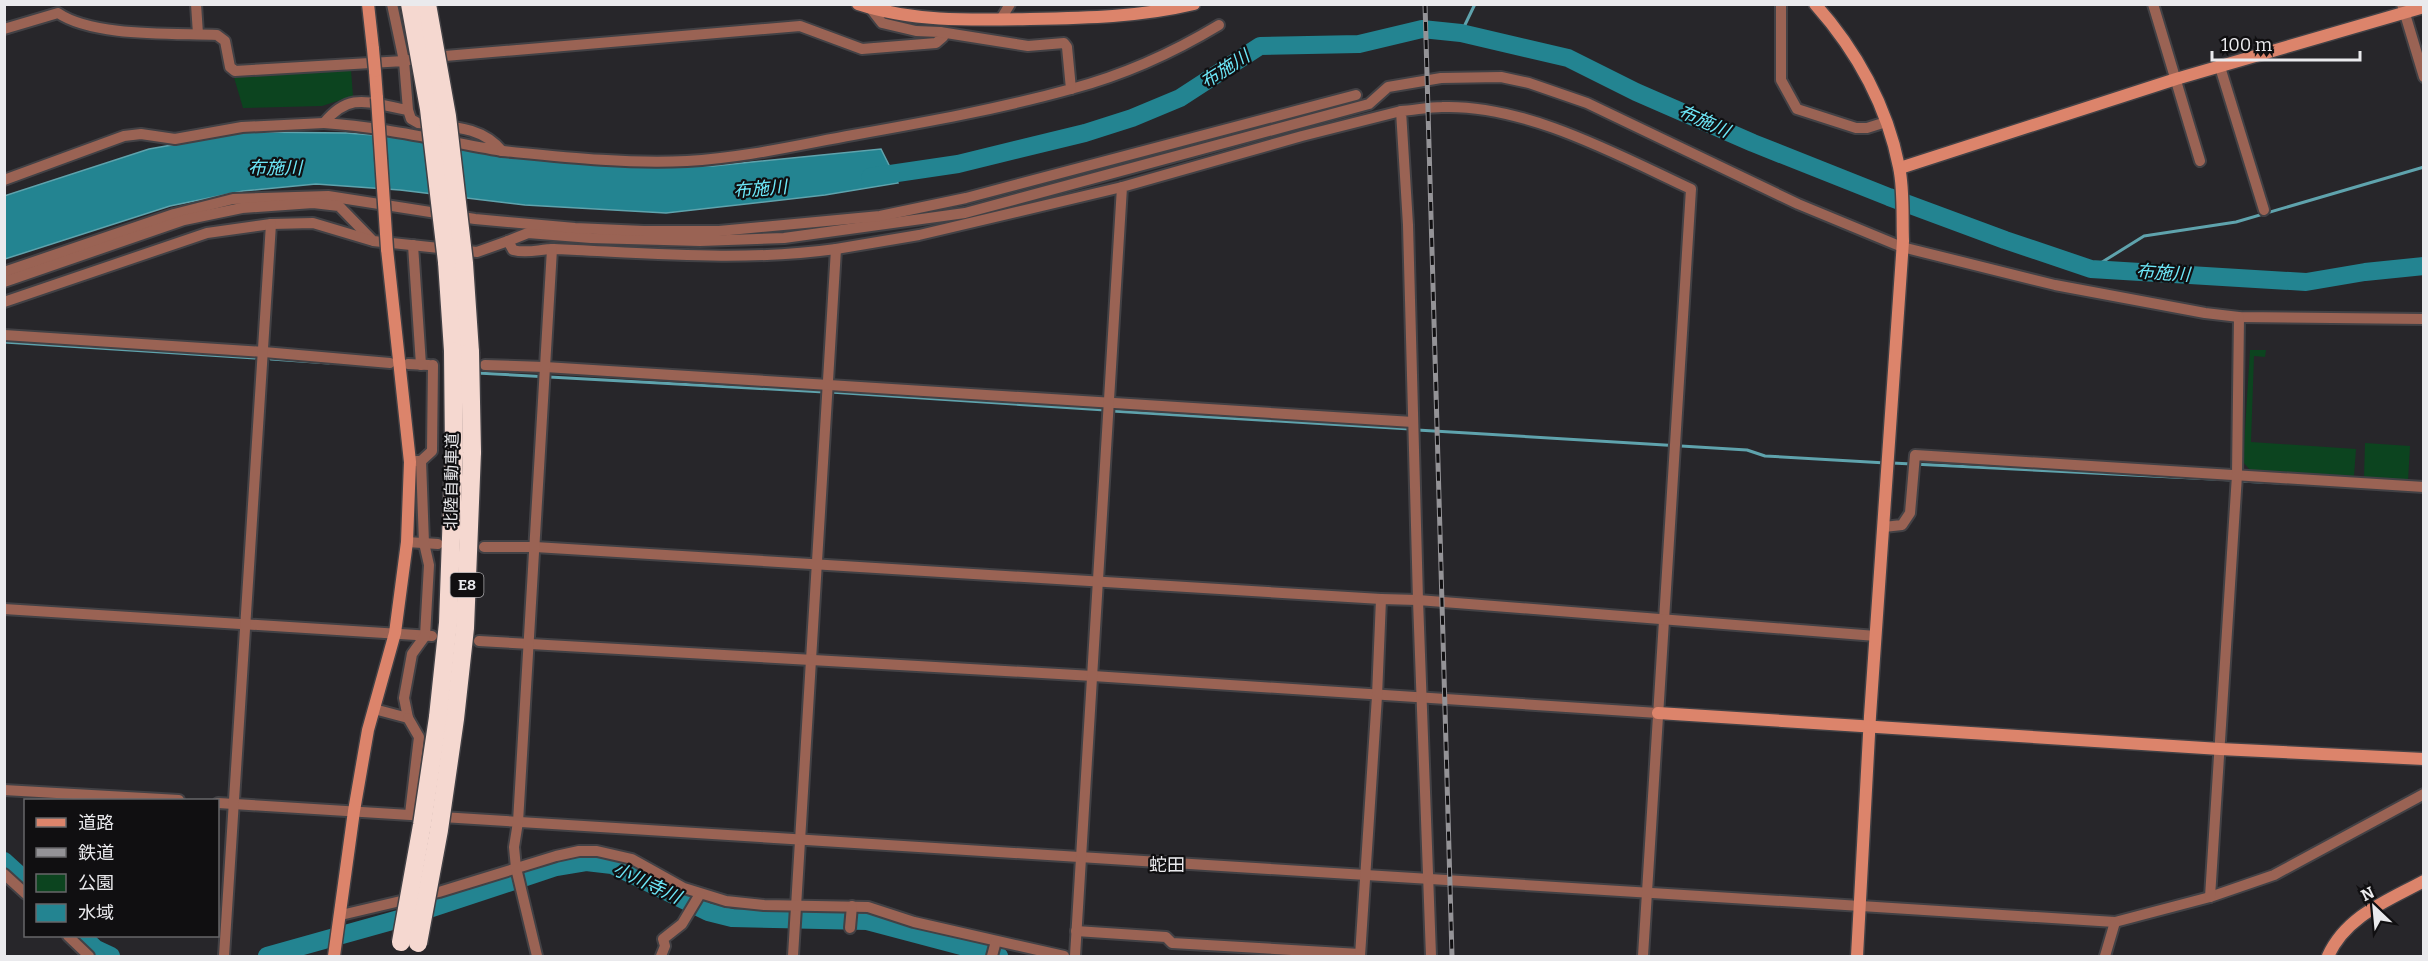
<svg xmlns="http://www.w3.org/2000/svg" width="2428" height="961" viewBox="0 0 2428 961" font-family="Bitter,'Noto Sans JP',serif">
  <rect width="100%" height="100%" fill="#27262a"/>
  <g fill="#0c441f">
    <polygon points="351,70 353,96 322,106 243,108 233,74"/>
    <polygon points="2250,350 2266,350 2265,357 2254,356 2251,442 2356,449 2354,476 2250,470 2243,462"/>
    <polygon points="2365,443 2410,446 2408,481 2364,478"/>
  </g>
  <polygon fill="#238491" stroke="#5fa3ad" stroke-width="1.5" points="246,132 346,133 483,143 564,161 713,166 881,149 898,183 825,195 666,213 525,205 400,190 316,184 243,191 170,206 5,259 4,196 149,149"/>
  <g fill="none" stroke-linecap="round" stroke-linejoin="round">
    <g stroke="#5fa3ad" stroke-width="3">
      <polyline points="1461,33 1475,4"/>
      <polyline points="2091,269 2144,236 2236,222 2424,167"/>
      <polyline points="4,342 255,358"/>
      <polyline points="271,359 329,363"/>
      <polyline points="477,373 824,392"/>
      <polyline points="830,392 1105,410"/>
      <polyline points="1112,411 1410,429"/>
      <polyline points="1417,430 1747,450 1765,456 1886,463"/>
      <polyline points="1892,463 2233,480"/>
      <polyline points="2240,481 2281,483"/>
    </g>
    <g stroke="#238491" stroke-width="18">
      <polyline points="870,177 958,164 1085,133 1132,118 1180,98 1260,46 1359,44 1422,29 1461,33 1568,58 1636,92 1753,143 1889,197 2005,240 2091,269 2306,282 2365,272 2424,266"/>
      <polyline points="4,861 26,881"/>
      <polyline points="82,936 96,949 111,956"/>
      <polyline points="267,956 399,919 556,867 586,862 612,865 708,912 732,918 867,921 999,956"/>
    </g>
    <g stroke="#424145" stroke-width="14">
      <g id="street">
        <polyline points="196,4 198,34"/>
        <polyline points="392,4 404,61 409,60"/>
        <polyline points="1781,4 1781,80 1797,109 1856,128 1867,128 1886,122"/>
        <polyline points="2153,4 2200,161"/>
        <polyline points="2402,4 2424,77"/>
        <polyline points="1001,19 1010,4"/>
        <path d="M4,29L58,13C93,37 173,33 217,35L225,41L230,67L235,71L404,61L408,110C370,104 351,90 324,123C384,127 442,141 502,151C481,125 449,127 418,123L411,119L408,110"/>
        <polyline points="433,57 800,26 862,49 936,43 943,37 940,32 916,31 882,23 871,9"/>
        <polyline points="2220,67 2264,210"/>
        <path d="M1071,89C1124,75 1171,54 1219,25"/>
        <path d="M502,151C563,157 626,164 687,161C743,158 798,145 853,135C926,122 999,109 1071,89L1067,47L1064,43L1028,46L940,32"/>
        <polyline points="4,180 124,136 141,134 175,139 242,127 324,123"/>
        <polyline points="508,241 528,233 591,238 700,241 784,238 965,213 1369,104 1388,87 1441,78 1501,77 1529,83 1587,103 1798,204 1902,247 2055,285 2205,313 2239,317 2424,319"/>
        <polyline points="413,245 421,365"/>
        <polyline points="836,249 919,235 1122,187"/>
        <polyline points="4,272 174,214 233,199 328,196 475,219 575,228 644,231 719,231 880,216 966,198 1356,95"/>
        <path d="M4,282L184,220L242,208L313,203L339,206L373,241L477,252L508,241L513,250C528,254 539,249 554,249C648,253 742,262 836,249L793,956"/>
        <polyline points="4,302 207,233 271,224 313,223 370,240"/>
        <polyline points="4,335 264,352 390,363"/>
        <polyline points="408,364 429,365"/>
        <polyline points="485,365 545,367 1413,422"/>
        <polyline points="416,461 421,461 432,451 433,365"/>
        <polyline points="1884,527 1902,525 1910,513 1915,455 2424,487"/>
        <polyline points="407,542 438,544"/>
        <polyline points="484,547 535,547 1381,599"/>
        <polyline points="4,609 432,636"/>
        <polyline points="479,641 1093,676 1658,713"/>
        <polyline points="374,709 408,718 404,698 412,654 425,636 429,565 424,543 421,461"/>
        <polyline points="408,718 419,737 410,814"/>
        <polyline points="4,790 179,800"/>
        <polyline points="218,803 2115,922 2210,897 2274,875 2424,794"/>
        <polyline points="4,874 26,894"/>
        <polyline points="2210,897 2237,475 2239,317"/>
        <polyline points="341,915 439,892 556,856 579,851 597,851 632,859 684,888 726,901 764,905 868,907 914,922 1064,956"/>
        <polyline points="850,928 852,906"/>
        <polyline points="1076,931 1166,937 1172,943 1360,954"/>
        <polyline points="68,936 89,956"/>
        <polyline points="224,956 271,224"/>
        <polyline points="537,956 516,868 514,847 518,822 552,249"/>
        <polyline points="661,956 665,946 663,939 682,924 700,894"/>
        <polyline points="992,956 996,941"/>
        <polyline points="1075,956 1122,187 1302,136 1401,111"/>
        <path d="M1360,956L1377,696L1381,599L1418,600L1408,225L1401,111C1415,110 1429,107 1442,107C1525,104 1618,155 1691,189L1643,956"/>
        <polyline points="1431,956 1418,600 1876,636"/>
        <polyline points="2105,956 2115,922"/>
      </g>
    </g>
    <g stroke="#424145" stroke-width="15">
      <g id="secondary">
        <polyline points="368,4 373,49"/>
        <path d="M858,4C913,22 973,20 1030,19C1086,18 1140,17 1194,4"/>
        <path d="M1815,4C1856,50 1887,106 1899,167C1904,190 1902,217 1903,241L1870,716L1857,956"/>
        <polyline points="375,71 377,98"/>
        <polyline points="1900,168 2176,79 2424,7"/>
        <polyline points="1658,713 2220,749 2424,759"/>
        <polyline points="334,956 354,811 368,730 395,633 407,542 410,462 387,249"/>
        <path d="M2328,956C2346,916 2387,901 2424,881"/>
      </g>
    </g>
    <g stroke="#424145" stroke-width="21">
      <g id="highway">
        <polyline points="447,262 453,351"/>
        <polyline points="464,263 470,352"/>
        <polyline points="438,717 448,623 454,453"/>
        <polyline points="455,719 465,628 472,452"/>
      </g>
    </g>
    <use href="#street" stroke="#9a6354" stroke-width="10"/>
    <use href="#secondary" stroke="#dc846b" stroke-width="12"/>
    <use href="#highway" stroke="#f5d8d0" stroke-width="18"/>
    <g stroke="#949397" stroke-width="5">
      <polyline id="rail" points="1425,4 1452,956"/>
    </g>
    <use href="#rail" stroke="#100f11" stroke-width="3" stroke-dasharray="9" stroke-linecap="butt"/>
    <g stroke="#424145" stroke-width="15" stroke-linecap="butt">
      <g id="secondary-bridge">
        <polyline points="373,49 375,71"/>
        <polyline points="377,98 387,249"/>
      </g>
    </g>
    <g stroke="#424145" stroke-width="21" stroke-linecap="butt">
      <g id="highway-bridge">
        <polyline points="410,4 429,109 447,262"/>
        <polyline points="427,4 447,116 464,263"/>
        <polyline points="453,351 454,453"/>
        <polyline points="470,352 472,452"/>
        <polyline points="401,942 422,825 438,717"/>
        <polyline points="418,943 439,830 455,719"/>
      </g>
    </g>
    <use href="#secondary-bridge" stroke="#dc846b" stroke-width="12"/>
    <use href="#highway-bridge" stroke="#f5d8d0" stroke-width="18"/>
  </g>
  <g text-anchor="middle" stroke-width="4.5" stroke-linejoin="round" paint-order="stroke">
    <rect fill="#100f11" stroke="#a9a8ab" stroke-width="1.5" x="450.5" y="573" width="33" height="24" rx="4.5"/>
    <g font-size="15" font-weight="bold" fill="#eaeaed">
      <text x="467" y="590">E8</text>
    </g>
    <g font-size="16" fill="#eaeaed" stroke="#100f11">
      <text transform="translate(451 481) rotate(-89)" y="6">北陸自動車道</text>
    </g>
    <g font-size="18" font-style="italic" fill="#6de8f9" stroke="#100f11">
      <text transform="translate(1225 69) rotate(-33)" y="6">布施川</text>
      <text transform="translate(1704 121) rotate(24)" y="6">布施川</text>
      <text x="275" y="174">布施川</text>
      <text transform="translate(760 189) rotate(-5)" y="6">布施川</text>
      <text transform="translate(2163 273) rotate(4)" y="6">布施川</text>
      <text transform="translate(647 883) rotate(25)" y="6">小川寺川</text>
    </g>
    <g font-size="18" fill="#eaeaed" stroke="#100f11">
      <text x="1167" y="871">蛇田</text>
    </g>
  </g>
  <rect width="2428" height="961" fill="none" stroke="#eaeaed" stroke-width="12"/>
  <rect x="24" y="799" width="195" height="138" fill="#100f11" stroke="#676769" stroke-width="1.5"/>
  <rect x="36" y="818" width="30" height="9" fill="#dc846b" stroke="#676769" stroke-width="1.5"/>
  <text x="78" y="829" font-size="18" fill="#eaeaed">道路</text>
  <rect x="36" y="848" width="30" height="9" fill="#949397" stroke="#676769" stroke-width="1.5"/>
  <text x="78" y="859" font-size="18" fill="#eaeaed">鉄道</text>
  <rect x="36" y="874" width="30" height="18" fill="#0c441f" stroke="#676769" stroke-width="1.5"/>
  <text x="78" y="889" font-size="18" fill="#eaeaed">公園</text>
  <rect x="36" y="904" width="30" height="18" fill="#238491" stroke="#676769" stroke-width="1.5"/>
  <text x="78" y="919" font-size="18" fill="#eaeaed">水域</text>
  <g transform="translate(2374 907) rotate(334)" stroke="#100f11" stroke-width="4.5" paint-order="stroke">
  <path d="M0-4.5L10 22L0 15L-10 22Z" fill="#eaeaed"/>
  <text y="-9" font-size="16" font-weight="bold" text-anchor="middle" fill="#eaeaed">N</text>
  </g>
  <path d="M2212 51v9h148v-9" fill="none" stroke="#eaeaed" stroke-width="3"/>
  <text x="2221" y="51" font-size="18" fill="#eaeaed" stroke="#100f11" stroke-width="4.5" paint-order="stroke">100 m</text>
</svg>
